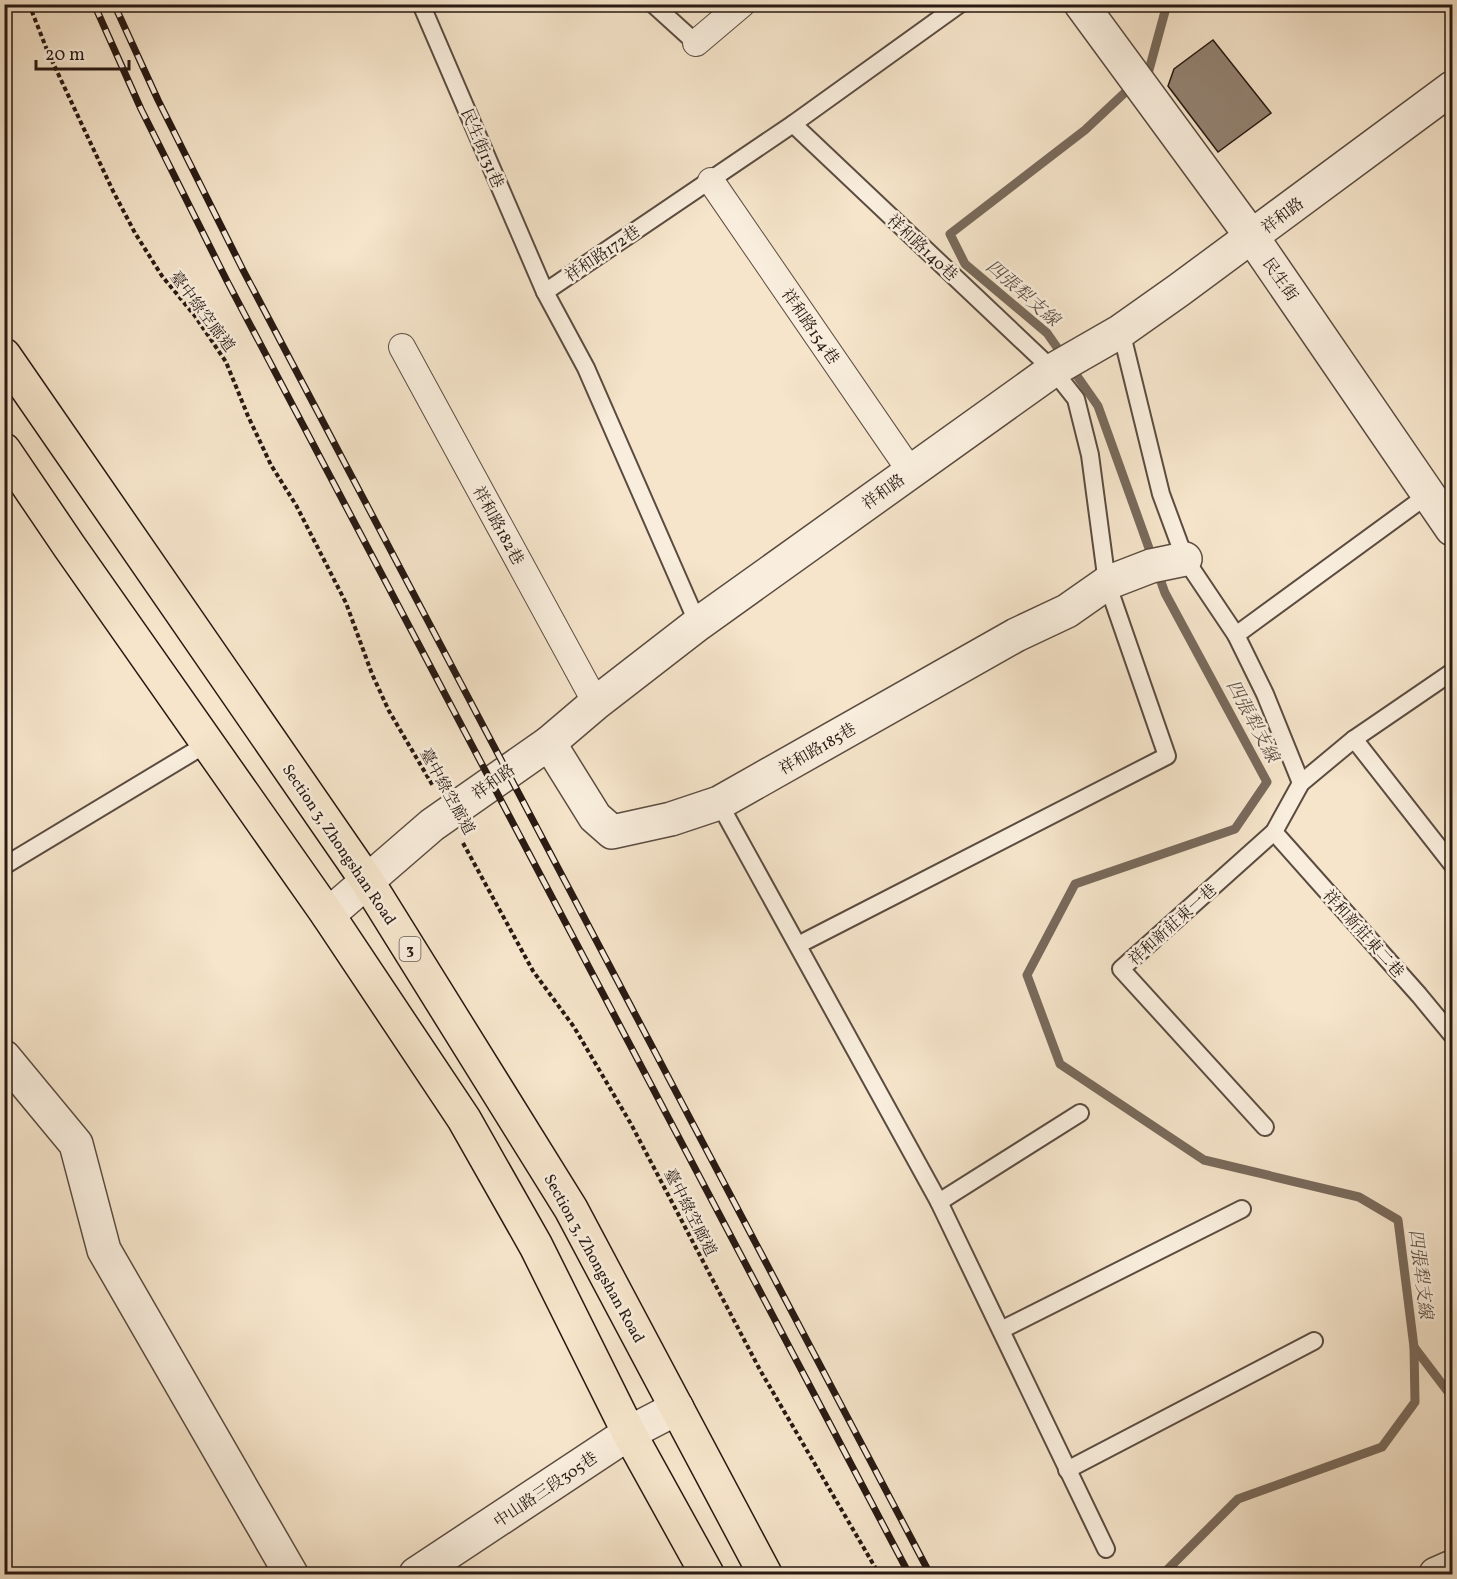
<svg xmlns="http://www.w3.org/2000/svg" width="1457" height="1579" viewBox="0 0 1457 1579" font-family="Vollkorn,'Noto Serif TC',serif">
  <rect width="100%" height="100%" fill="#f6e5cb"/>
  <filter id="stains"><feTurbulence type="fractalNoise" baseFrequency=".00333" numOctaves="4"/><feColorMatrix values="0 0 0 0 .2 0 0 0 0 .09 0 0 0 0 .02 0 0 0 .5 -.17"/></filter>
  <radialGradient id="worn" r=".72"><stop offset=".6" stop-color="#630" stop-opacity="0"/><stop offset="1" stop-color="#630" stop-opacity=".3"/></radialGradient>
  <g fill="none" stroke-linecap="round" stroke-linejoin="round">
    <g stroke="#796a5c" stroke-width="9">
      <polyline points="1167,4 1149,70 1085,130 950,234 965,264 1047,333 1098,406 1165,593 1267,782 1235,829 1075,884 1027,975 1060,1064 1204,1160 1359,1197 1398,1220 1414,1347 1452,1397"/>
      <polyline points="1163,1574 1238,1499 1382,1447 1415,1402 1414,1347"/>
    </g>
  </g>
  <polygon fill="#938373" stroke="#271913" stroke-width="1.5" points="1213,40 1271,113 1218,152 1168,86 1174,69"/>
  <g fill="none" stroke-linecap="round" stroke-linejoin="round">
    <g stroke="#5b4c41" stroke-width="20">
      <g id="service">
        <polyline points="421,4 545,292 586,368 698,624"/>
        <polyline points="653,4 696,43"/>
        <polyline points="793,124 1053,370 1076,399 1090,455 1107,583 1167,756 798,945"/>
        <polyline points="545,292 793,124 960,4"/>
        <polyline points="1121,331 1161,494 1185,559 1236,635 1265,694 1301,783"/>
        <polyline points="1236,635 1429,494"/>
        <polyline points="1354,739 1452,864"/>
        <polyline points="719,803 939,1202 1106,1549"/>
        <polyline points="1274,832 1419,995 1452,1035"/>
        <polyline points="4,866 208,743"/>
        <polyline points="1265,1127 1121,969 1274,832 1301,783 1354,739 1452,672"/>
        <polyline points="939,1202 1080,1113"/>
        <polyline points="1001,1330 1242,1209"/>
        <polyline points="1067,1470 1314,1341"/>
      </g>
    </g>
    <g stroke="#5b4c41" stroke-width="28">
      <g id="pedestrian">
        <polyline points="696,43 742,4"/>
        <polyline points="711,181 911,472"/>
        <polyline points="402,347 596,703"/>
      </g>
    </g>
    <g stroke="#5b4c41" stroke-width="36">
      <g id="minor">
        <polyline points="1081,4 1252,237 1452,529"/>
        <polyline points="549,743 595,817 612,832 671,819 719,803 1016,635 1067,611 1107,583 1151,566 1185,559"/>
        <polyline points="4,1057 76,1144 104,1250 291,1574"/>
        <polyline points="416,1574 629,1433 677,1408"/>
      </g>
    </g>
    <g stroke="#5b4c41" stroke-width="36">
      <g id="tertiary">
        <polyline points="328,915 432,825 549,743 596,703 698,624 1053,370 1121,331 1179,290 1452,88"/>
        <polyline points="1436,1574 1452,1567"/>
      </g>
    </g>
    <g stroke="#271913" stroke-width="36">
      <g id="primary">
        <polyline points="4,355 367,881 571,1209 765,1574"/>
        <polyline points="4,450 69,546 328,915 464,1119 536,1246 629,1433 707,1574"/>
      </g>
    </g>
    <g stroke="#271913" stroke-width="4" stroke-dasharray="4.5 3" stroke-linecap="butt">
      <polyline points="29,4 47,50 113,191 135,233 162,276 195,316 226,362 248,416 271,465 296,505 346,603 372,674 389,711 433,786"/>
      <polyline points="463,843 533,971 574,1027 631,1124 760,1370 879,1574"/>
    </g>
    <use href="#service" stroke="#f9eedd" stroke-width="16"/>
    <use href="#pedestrian" stroke="#f9eedd" stroke-width="26"/>
    <use href="#minor" stroke="#f9eedd" stroke-width="33"/>
    <use href="#tertiary" stroke="#f9eedd" stroke-width="33"/>
    <use href="#primary" stroke="#f6e5cb" stroke-width="33"/>
    <g stroke="#271913" stroke-width="7">
      <g id="rail">
        <polyline points="94,4 141,109 226,279 909,1574"/>
        <polyline points="114,4 158,100 243,270 930,1574"/>
      </g>
    </g>
    <use href="#rail" stroke="#f9eedd" stroke-width="4.5" stroke-dasharray="14" stroke-linecap="butt"/>
  </g>
  <g text-anchor="middle" stroke-width="5" stroke-linejoin="round" paint-order="stroke">
    <rect fill="#f9eedd" stroke="#665950" stroke-width="1.5" x="399.5" y="937" width="21" height="24" rx="4.5"/>
    <g font-size="15" font-weight="bold" fill="#271913">
      <text x="410" y="954">3</text>
    </g>
    <g font-size="16" fill="#271913" stroke="#f9eedd">
      <text transform="translate(483 148) rotate(67)" y="6">民生街131巷</text>
      <text transform="translate(1282 215) rotate(-37)" y="6">祥和路</text>
      <text transform="translate(923 247) rotate(43)" y="6">祥和路140巷</text>
      <text transform="translate(602 253) rotate(-34)" y="6">祥和路172巷</text>
      <text transform="translate(1281 279) rotate(55)" y="6">民生街</text>
      <text transform="translate(203 311) rotate(53)" y="6">臺中綠空廊道</text>
      <text transform="translate(811 326) rotate(55)" y="6">祥和路154巷</text>
      <text transform="translate(883 491) rotate(-36)" y="6">祥和路</text>
      <text transform="translate(499 525) rotate(61)" y="6">祥和路182巷</text>
      <text transform="translate(817 748) rotate(-30)" y="6">祥和路185巷</text>
      <text transform="translate(493 781) rotate(-35)" y="6">祥和路</text>
      <text transform="translate(448 791) rotate(61)" y="6">臺中綠空廊道</text>
      <text transform="translate(340 844) rotate(56)" y="6">Section 3, Zhongshan Road</text>
      <text transform="translate(1172 924) rotate(-42)" y="6">祥和新莊東一巷</text>
      <text transform="translate(1364 933) rotate(48)" y="6">祥和新莊東二巷</text>
      <text transform="translate(691 1212) rotate(63)" y="6">臺中綠空廊道</text>
      <text transform="translate(595 1258) rotate(61)" y="6">Section 3, Zhongshan Road</text>
      <text transform="translate(545 1489) rotate(-34)" y="6">中山路三段305巷</text>
    </g>
    <g font-size="18" font-style="italic" fill="#5e4f43" stroke="#f9eedd">
      <text transform="translate(1023 293) rotate(41)" y="6">四張犁支線</text>
      <text transform="translate(1253 721) rotate(62)" y="6">四張犁支線</text>
      <text transform="translate(1421 1274) rotate(83)" y="6">四張犁支線</text>
    </g>
  </g>
  <rect width="1457" height="1579" fill="none" stroke="#f6e5cb" stroke-width="24"/>
  <rect x="6" y="6" width="1445" height="1567" fill="none" stroke="#271913" stroke-width="3"/>
  <rect x="12" y="12" width="1433" height="1555" fill="none" stroke="#271913" stroke-width="1.5"/>
  <path d="M36 60v9h93v-9" fill="none" stroke="#271913" stroke-width="3"/>
  <text x="45" y="60" font-size="18" fill="#271913" stroke="#f9eedd" stroke-width="4.5" paint-order="stroke">20 m</text>
  <rect width="100%" height="100%" filter="url(#stains)"/>
  <rect width="100%" height="100%" fill="url(#worn)"/>
</svg>
